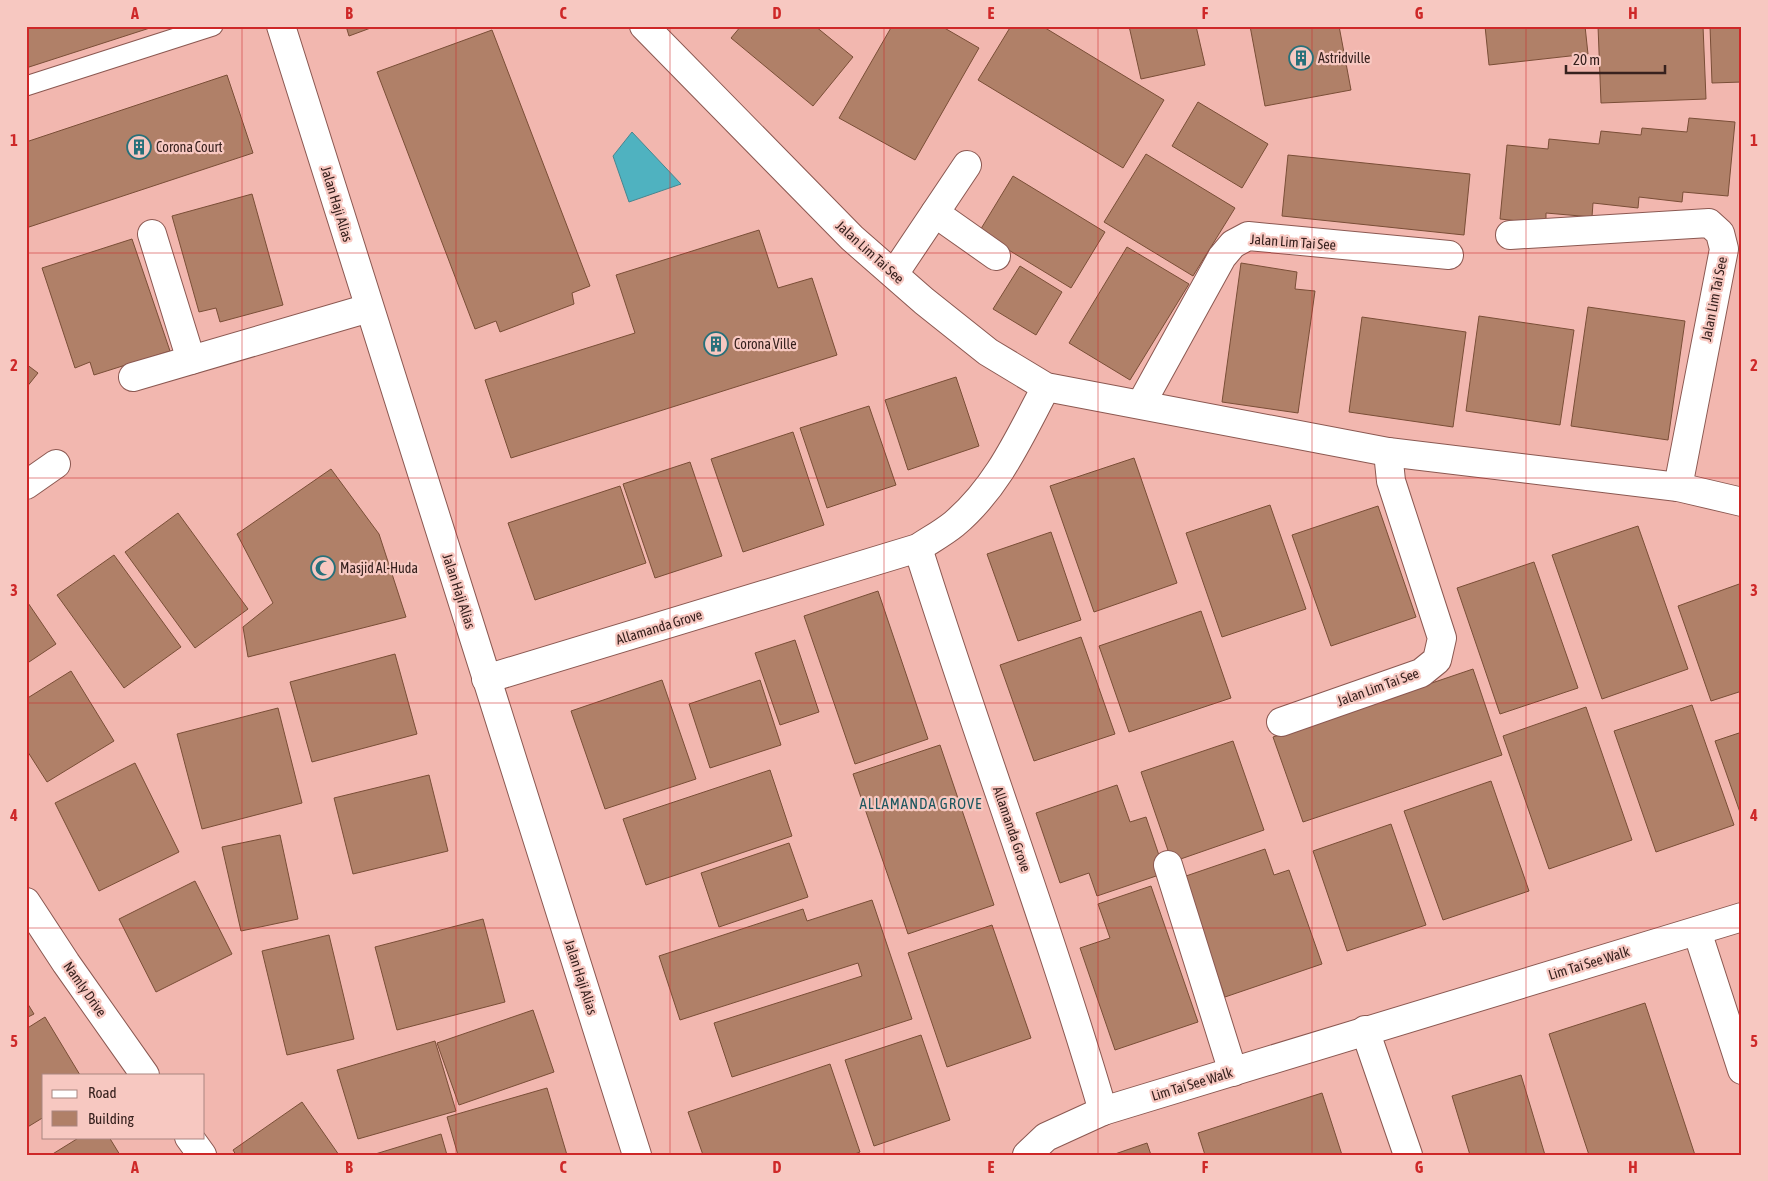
<svg xmlns="http://www.w3.org/2000/svg" width="1768" height="1181" viewBox="0 0 1768 1181" font-family="'Asap Condensed',sans-serif">
  <rect width="100%" height="100%" fill="#f2b7af"/>
  <polygon fill="#4fb2c0" stroke="#48868f" points="632,132 681,184 629,202 613,156"/>
  <g fill="#b08068" stroke="#7a4e37">
    <polygon points="26,26 156,26 26,68"/>
    <polygon points="346,26 376,26 349,36"/>
    <polygon points="741,26 815,26 853,57 813,106 731,38"/>
    <polygon points="892,26 941,26 979,48 915,160 839,118"/>
    <polygon points="1011,26 1042,26 1164,100 1123,168 978,80"/>
    <polygon points="1129,26 1196,26 1205,65 1141,79"/>
    <polygon points="1250,26 1339,26 1351,90 1265,106"/>
    <polygon points="1485,26 1585,26 1588,54 1489,65"/>
    <polygon points="1598,26 1703,26 1706,99 1601,103"/>
    <polygon points="1710,26 1742,26 1742,82 1712,83"/>
    <polygon points="492,30 590,286 572,293 574,304 500,332 496,321 475,329 377,72"/>
    <polygon points="227,75 253,153 26,228 26,142"/>
    <polygon points="1198,102 1268,144 1242,188 1172,146"/>
    <polygon points="1689,118 1735,122 1728,196 1683,192 1682,202 1639,197 1638,208 1593,203 1592,217 1546,213 1546,224 1500,219 1507,145 1548,149 1549,139 1599,144 1601,131 1641,135 1642,128 1687,132"/>
    <polygon points="1146,154 1235,208 1193,276 1104,222"/>
    <polygon points="1288,155 1470,174 1464,235 1282,216"/>
    <polygon points="1013,176 1105,232 1071,288 979,232"/>
    <polygon points="252,194 283,305 220,322 216,308 199,312 172,216"/>
    <polygon points="759,230 778,288 812,278 837,355 511,458 485,380 635,333 616,275"/>
    <polygon points="132,239 170,351 94,375 90,362 75,368 42,268"/>
    <polygon points="1127,247 1189,284 1130,380 1069,343"/>
    <polygon points="1241,263 1297,272 1295,289 1315,291 1298,413 1222,402"/>
    <polygon points="1020,266 1062,292 1036,335 993,309"/>
    <polygon points="1588,307 1685,321 1668,440 1571,426"/>
    <polygon points="1479,316 1574,330 1560,425 1466,411"/>
    <polygon points="1362,317 1466,332 1453,427 1349,412"/>
    <polygon points="26,364 38,373 26,388"/>
    <polygon points="956,377 979,446 908,470 885,400"/>
    <polygon points="869,406 896,485 827,508 800,428"/>
    <polygon points="793,432 824,525 743,552 711,459"/>
    <polygon points="1134,458 1177,583 1094,612 1050,486"/>
    <polygon points="690,462 722,556 655,578 623,484"/>
    <polygon points="331,469 379,534 406,617 248,657 243,627 273,603 237,534"/>
    <polygon points="620,486 646,563 535,600 508,523"/>
    <polygon points="1270,505 1306,609 1222,637 1186,533"/>
    <polygon points="1378,506 1416,617 1331,646 1292,535"/>
    <polygon points="178,513 248,609 195,648 125,552"/>
    <polygon points="1638,526 1688,669 1602,699 1552,555"/>
    <polygon points="1051,532 1081,620 1018,641 987,554"/>
    <polygon points="114,555 181,647 124,688 57,595"/>
    <polygon points="1534,562 1578,688 1500,714 1457,588"/>
    <polygon points="1742,583 1742,691 1711,701 1678,606"/>
    <polygon points="878,591 928,739 855,764 804,616"/>
    <polygon points="26,600 56,644 26,664"/>
    <polygon points="1201,611 1231,698 1129,732 1099,646"/>
    <polygon points="1081,637 1115,734 1034,761 1000,665"/>
    <polygon points="795,640 819,712 780,725 755,653"/>
    <polygon points="395,654 417,734 312,762 290,682"/>
    <polygon points="1473,669 1502,755 1303,822 1273,737"/>
    <polygon points="71,671 114,741 47,782 26,749 26,699"/>
    <polygon points="662,680 696,779 605,809 571,711"/>
    <polygon points="760,680 781,745 710,768 689,704"/>
    <polygon points="1692,705 1734,825 1656,852 1614,731"/>
    <polygon points="1586,707 1632,840 1549,869 1503,736"/>
    <polygon points="278,708 302,803 202,829 177,734"/>
    <polygon points="1742,732 1742,818 1715,741"/>
    <polygon points="1233,741 1264,830 1172,862 1141,772"/>
    <polygon points="940,745 994,905 908,934 853,774"/>
    <polygon points="135,763 179,852 99,891 55,803"/>
    <polygon points="770,770 792,836 646,885 623,819"/>
    <polygon points="429,775 448,851 353,874 334,798"/>
    <polygon points="1491,781 1529,891 1443,920 1404,811"/>
    <polygon points="1117,785 1130,822 1146,817 1165,873 1097,896 1089,873 1060,883 1036,813"/>
    <polygon points="1391,824 1426,925 1347,951 1313,851"/>
    <polygon points="280,835 298,919 241,931 222,847"/>
    <polygon points="789,843 808,897 719,927 701,873"/>
    <polygon points="1265,849 1274,875 1289,870 1322,964 1225,997 1183,877"/>
    <polygon points="195,881 232,954 156,992 119,919"/>
    <polygon points="1151,886 1198,1022 1115,1050 1080,948 1110,938 1098,904"/>
    <polygon points="872,900 912,1019 732,1077 714,1023 862,976 858,963 680,1020 659,956 803,909 807,921"/>
    <polygon points="483,919 505,1002 397,1030 375,947"/>
    <polygon points="992,925 1031,1038 947,1067 908,953"/>
    <polygon points="329,935 354,1039 287,1055 262,951"/>
    <polygon points="26,1001 34,1014 26,1018"/>
    <polygon points="1645,1003 1695,1155 1589,1155 1549,1034"/>
    <polygon points="533,1010 554,1072 459,1105 437,1043"/>
    <polygon points="45,1017 80,1075 44,1075 44,1117 26,1128 26,1029"/>
    <polygon points="921,1035 950,1120 874,1146 845,1060"/>
    <polygon points="435,1041 456,1111 358,1139 337,1070"/>
    <polygon points="830,1064 860,1152 852,1155 703,1155 688,1112"/>
    <polygon points="1521,1075 1545,1155 1470,1155 1452,1096"/>
    <polygon points="547,1088 567,1155 458,1155 447,1117"/>
    <polygon points="1322,1093 1342,1155 1205,1155 1198,1133"/>
    <polygon points="302,1102 339,1155 236,1155 233,1150"/>
    <polygon points="441,1134 447,1155 372,1155"/>
    <polygon points="80,1137 109,1137 120,1155 51,1155"/>
    <polygon points="1147,1143 1151,1155 1112,1155"/>
  </g>
  <g fill="none" stroke-linecap="round" stroke-linejoin="round">
    <g stroke="#8b5851" stroke-width="21">
      <polyline id="service" points="26,86 213,26"/>
    </g>
    <g stroke="#8b5851" stroke-width="30">
      <g id="minor">
        <polyline points="281,26 637,1155"/>
        <polyline points="644,26 852,238 924,301 988,352 1046,387 1388,452 1678,487 1742,502"/>
        <polyline points="935,213 996,256"/>
        <polyline points="152,234 191,360"/>
        <polyline points="1510,235 1709,223 1720,233 1724,249 1678,487"/>
        <polyline points="894,274 967,165"/>
        <polyline points="133,377 369,308"/>
        <polyline points="1141,404 1222,257 1233,244 1248,236 1449,255"/>
        <polyline points="26,485 56,464"/>
        <path d="M918,548C977,736 1047,921 1103,1111"/>
        <path d="M486,679L918,548C930,540 943,533 954,524C998,487 1020,436 1046,387"/>
        <polyline points="1281,722 1421,673 1437,660 1442,638 1391,481 1388,452"/>
        <polyline points="1168,865 1233,1072"/>
        <polyline points="26,902 66,963 145,1075"/>
        <polyline points="1697,931 1742,1070"/>
        <polyline points="1365,1030 1408,1155"/>
        <polyline points="189,1137 202,1155"/>
        <polyline points="1027,1155 1046,1137 1103,1111 1742,917"/>
      </g>
    </g>
    <use href="#service" stroke="#fff" stroke-width="19"/>
    <use href="#minor" stroke="#fff" stroke-width="28"/>
  </g>
  <path fill="none" stroke="#ce2828" stroke-width="1" stroke-opacity="0.55" d="M242,26V1155M456,26V1155M670,26V1155M884,26V1155M1098,26V1155M1312,26V1155M1526,26V1155M26,253H1742M26,478H1742M26,703H1742M26,928H1742"/>
  <defs>
    <g id="building-ring" transform="scale(1.25)"><circle r="9.5" fill="#f7c8c1" stroke="#27707a" stroke-width="1.5"/><path d="M-4-6H4V6H1V3H-1V6H-4ZM-2.5-4.3h1.7v1.8h-1.7ZM.8-4.3h1.7v1.8H.8ZM-2.5-1h1.7V.8h-1.7ZM.8-1h1.7V.8H.8Z" fill="#27707a"/></g>
    <g id="mosque-ring" transform="scale(1.25)"><circle r="9.5" fill="#f7c8c1" stroke="#27707a" stroke-width="1.5"/><path d="M3.5-4.9A6 6 0 1 0 3.5 4.9A5 5 0 1 1 3.5-4.9Z" fill="#27707a"/></g>
  </defs>
  <g fill-rule="evenodd">
    <use href="#building-ring" x="1301" y="58"/>
    <use href="#building-ring" x="139" y="147"/>
    <use href="#building-ring" x="716" y="344"/>
    <use href="#mosque-ring" x="323" y="568"/>
  </g>
  <g text-anchor="middle" stroke-width="4.5" stroke-linejoin="round" paint-order="stroke">
    <g font-size="14" fill="#37211e" stroke="#f7c8c1" text-anchor="start">
      <text x="1318" y="63">Astridville</text>
      <text x="156" y="152">Corona Court</text>
      <text x="734" y="349">Corona Ville</text>
      <text x="340" y="573">Masjid Al-Huda</text>
    </g>
    <g font-size="14" fill="#37211e" stroke="#f7c8c1">
      <text transform="translate(337 204) rotate(73)" y="5">Jalan Haji Alias</text>
      <text transform="translate(1293 242) rotate(4)" y="5">Jalan Lim Tai See</text>
      <text transform="translate(870 252) rotate(42)" y="5">Jalan Lim Tai See</text>
      <text transform="translate(1714 299) rotate(-79)" y="5">Jalan Lim Tai See</text>
      <text transform="translate(459 591) rotate(72)" y="5">Jalan Haji Alias</text>
      <text transform="translate(659 627) rotate(-17)" y="5">Allamanda Grove</text>
      <text transform="translate(1378 687) rotate(-20)" y="5">Jalan Lim Tai See</text>
      <text transform="translate(1012 829) rotate(71)" y="5">Allamanda Grove</text>
      <text transform="translate(1589 963) rotate(-17)" y="5">Lim Tai See Walk</text>
      <text transform="translate(581 977) rotate(72)" y="5">Jalan Haji Alias</text>
      <text transform="translate(85 989) rotate(55)" y="5">Namly Drive</text>
      <text transform="translate(1192 1084) rotate(-17)" y="5">Lim Tai See Walk</text>
    </g>
    <g font-size="15" letter-spacing="1" fill="#1d575f" stroke="#f7c8c1">
      <text x="921" y="809">ALLAMANDA GROVE</text>
    </g>
  </g>
  <rect width="1768" height="1181" fill="none" stroke="#f7c8c1" stroke-width="55"/>
  <rect x="42" y="1074" width="162" height="65" fill="#f7c8c1" stroke="#aa8580"/>
  <rect x="52" y="1090" width="25" height="8" fill="#ffffff" stroke="#aa8580"/>
  <text x="88" y="1098" font-size="15" fill="#37211e">Road</text>
  <rect x="52" y="1111" width="25" height="15" fill="#b08068" stroke="#aa8580"/>
  <text x="88" y="1124" font-size="15" fill="#37211e">Building</text>
  <path d="M1566 65v8h99v-8" fill="none" stroke="#37211e" stroke-width="2.5"/>
  <text x="1573" y="65" font-size="15" fill="#37211e" stroke="#f7c8c1" stroke-width="4" paint-order="stroke">20 m</text>
  <rect x="28" y="28" width="1712" height="1126" fill="none" stroke="#ce2828" stroke-width="2"/>
  <g font-size="16" text-anchor="middle" font-weight="bold" fill="#ce2828">
    <text x="135" y="19">A</text>
    <text x="349" y="19">B</text>
    <text x="563" y="19">C</text>
    <text x="777" y="19">D</text>
    <text x="991" y="19">E</text>
    <text x="1205" y="19">F</text>
    <text x="1419" y="19">G</text>
    <text x="1633" y="19">H</text>
    <text x="14" y="146">1</text>
    <text x="1754" y="146">1</text>
    <text x="14" y="371">2</text>
    <text x="1754" y="371">2</text>
    <text x="14" y="596">3</text>
    <text x="1754" y="596">3</text>
    <text x="14" y="821">4</text>
    <text x="1754" y="821">4</text>
    <text x="14" y="1047">5</text>
    <text x="1754" y="1047">5</text>
    <text x="135" y="1173">A</text>
    <text x="349" y="1173">B</text>
    <text x="563" y="1173">C</text>
    <text x="777" y="1173">D</text>
    <text x="991" y="1173">E</text>
    <text x="1205" y="1173">F</text>
    <text x="1419" y="1173">G</text>
    <text x="1633" y="1173">H</text>
  </g>
</svg>
